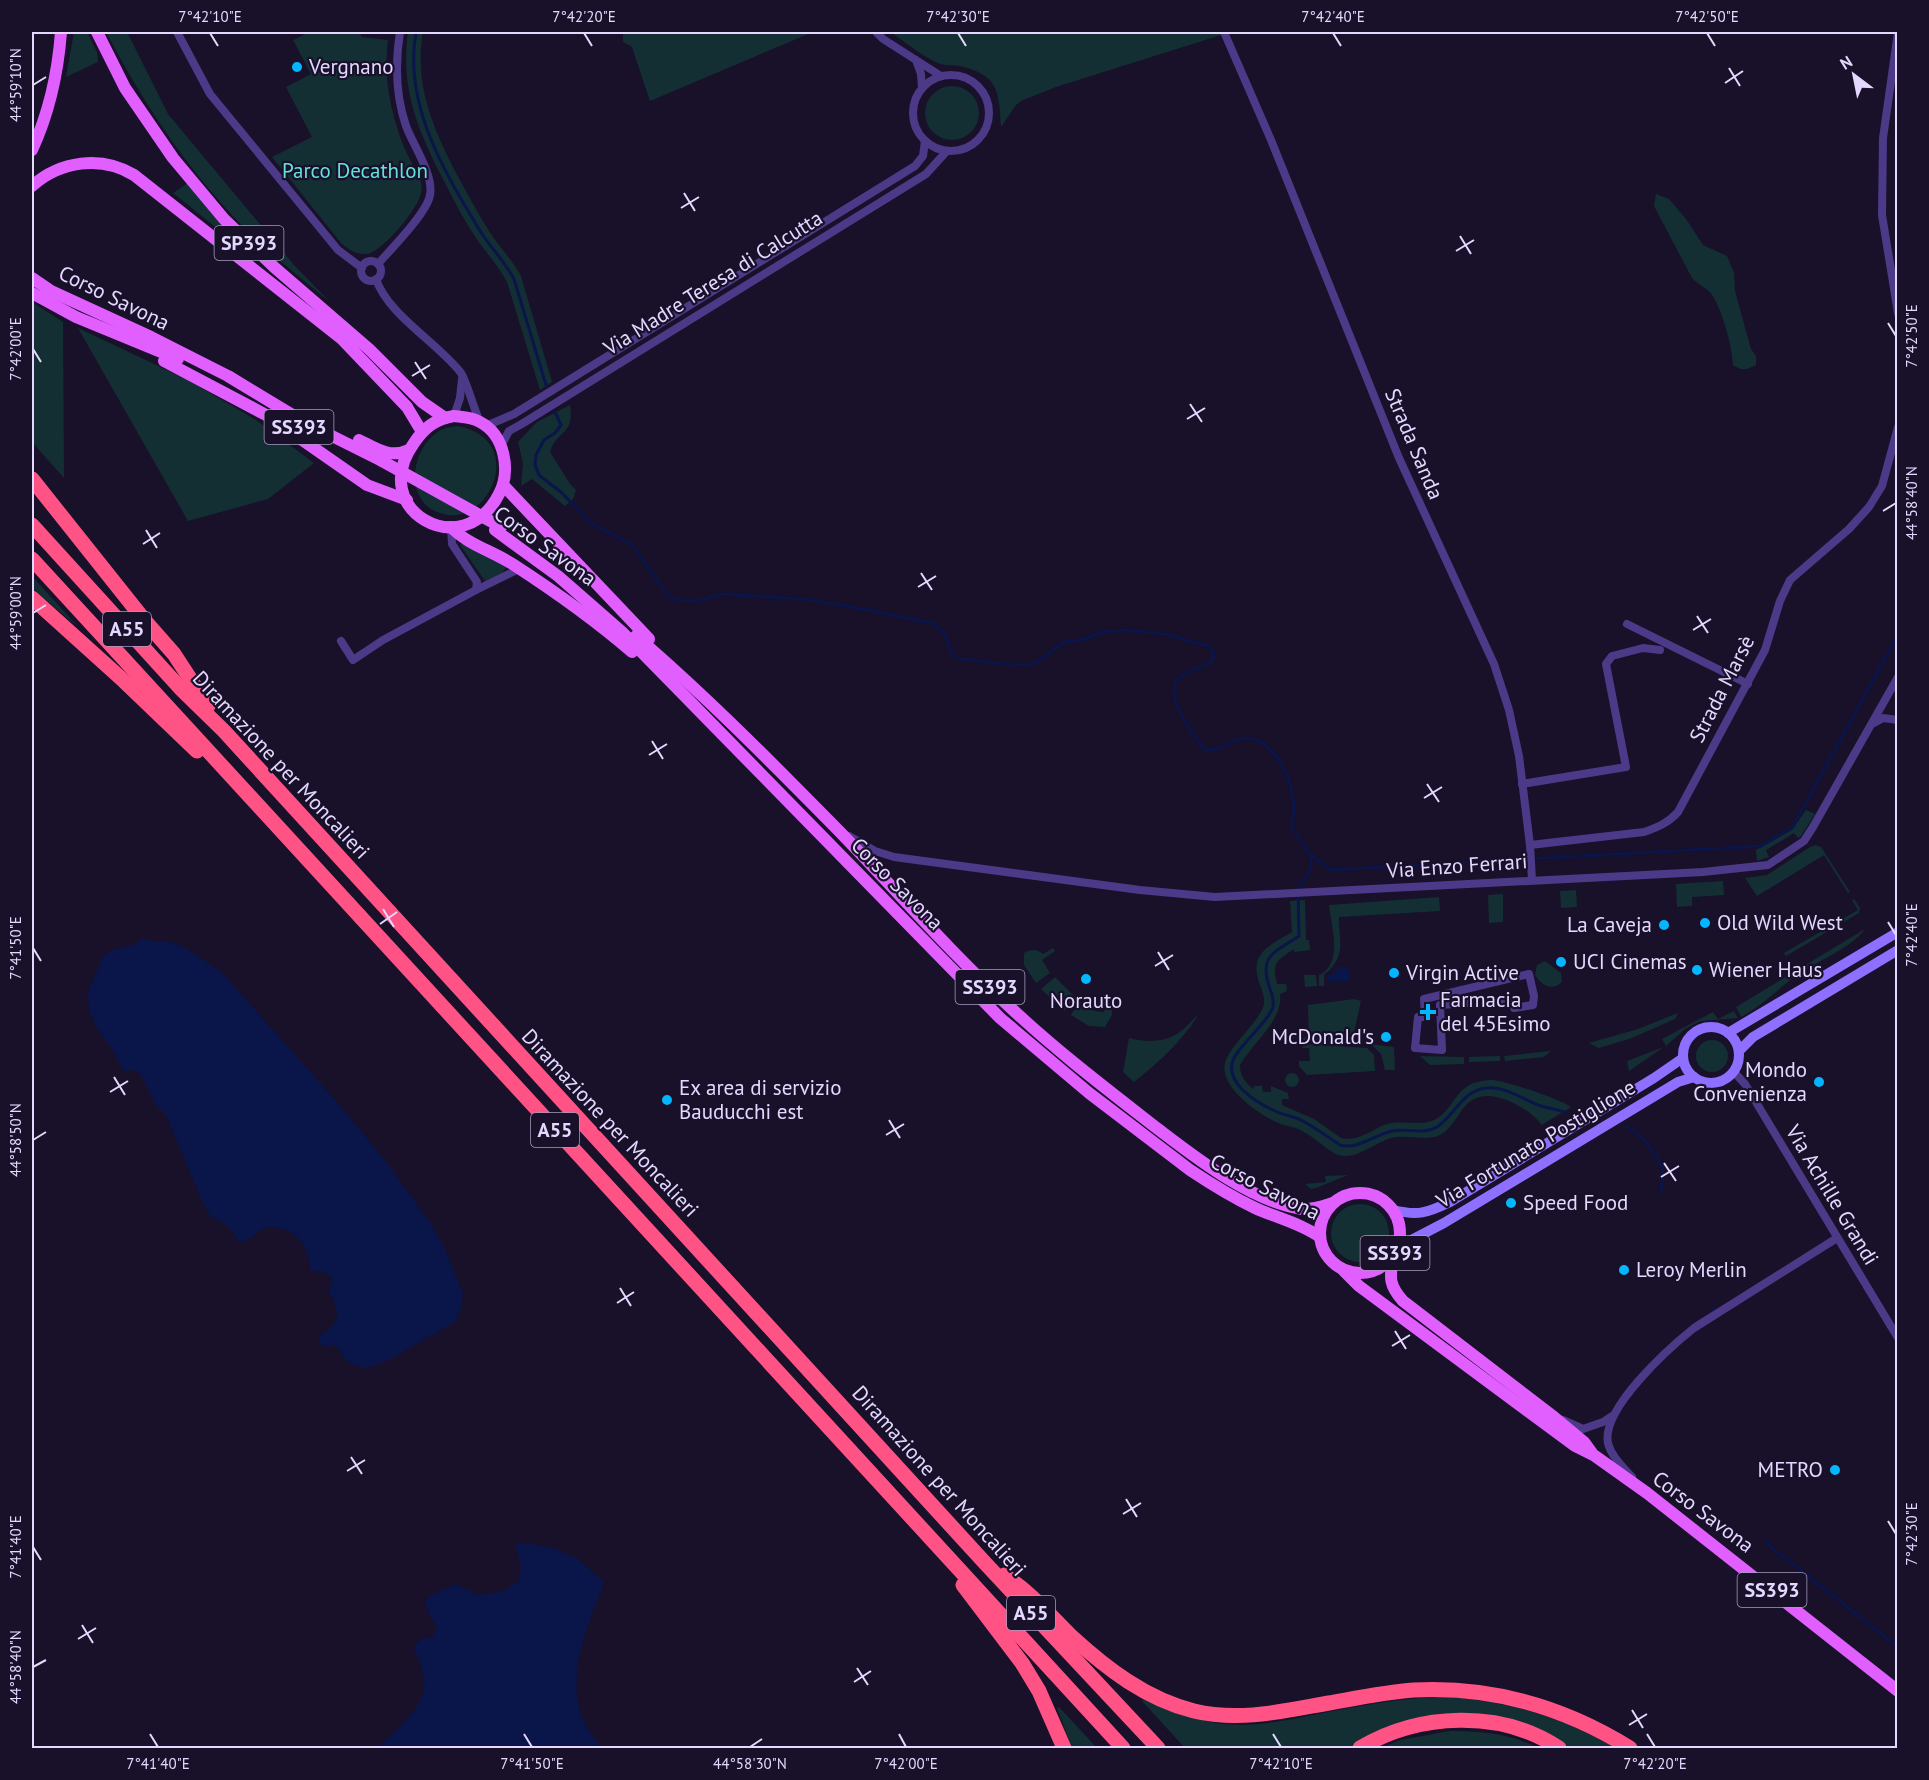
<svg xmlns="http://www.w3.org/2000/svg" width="1929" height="1780" viewBox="0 0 1929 1780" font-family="'PT Sans',sans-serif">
  <rect width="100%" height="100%" fill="#19102a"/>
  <g fill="#132f34">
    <polygon points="74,32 87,32 97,52 98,62 66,77"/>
    <path d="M106,32H127L168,114L294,265L330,302C292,271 253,240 221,203C175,151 138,93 106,32Z"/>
    <path d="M310,32H359L362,37L388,40C383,78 391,113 404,147C409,159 416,170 421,182C422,187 422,191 420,196C416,211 382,252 367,254C356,255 348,249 341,243L272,157L312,137L286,87L311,74L293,40Z"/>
    <path d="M408,32H423C414,83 432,126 455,171C466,191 477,212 489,231C499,247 512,259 521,276L552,382L540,390L507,282C499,267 488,255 478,241C465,222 454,201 444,181C418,131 400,89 408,32Z"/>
    <polygon points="623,32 813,32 650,101 632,47 623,42"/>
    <path d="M890,32H1219L1221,35L1056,87L1023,100L1016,105L1001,127C999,92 999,75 960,66C954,65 947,66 941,64C928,61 903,40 890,32Z"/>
    <circle cx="952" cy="113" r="27"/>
    <polygon points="188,183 259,262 173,193"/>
    <path d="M1656,194L1669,199L1686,219L1703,245L1727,256L1734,273L1735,291L1751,349L1756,356V365C1747,370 1742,371 1733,365C1732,345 1723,314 1713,296C1709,289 1698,285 1692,278L1654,206Z"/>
    <polygon points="32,302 63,322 64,478 32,442"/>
    <polygon points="78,328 190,381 256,420 314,463 268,499 188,521"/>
    <path d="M570,405C575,436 556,430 550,452L570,484L576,490L573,499L565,506L532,479L521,486L523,463L518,442L537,422Z"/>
    <path d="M457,426C530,439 488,531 440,513C433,511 426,507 422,500C406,478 419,440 443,429C447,427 452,427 457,426Z"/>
    <polygon points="463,542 508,565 502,573 485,581 460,545"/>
    <polygon points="32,576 78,627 32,588"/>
    <polygon points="1806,810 1815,814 1801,836 1798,838 1794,833 1766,850 1769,857 1757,861 1756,850 1792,830"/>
    <polygon points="1815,845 1821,847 1850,892 1848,893 1824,855 1757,896 1745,878 1767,875 1810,847"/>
    <polygon points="1723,881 1724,895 1692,897 1692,906 1677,907 1676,884"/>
    <polygon points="1576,890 1577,907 1561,908 1560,891"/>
    <polygon points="1503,894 1503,922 1489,923 1488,895"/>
    <path d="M1439,897L1440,911L1339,917C1339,945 1347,955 1324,975V986H1319V975C1344,964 1331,926 1329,905Z"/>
    <polygon points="1854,899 1860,908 1859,913 1786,956 1784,953 1858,910 1852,900"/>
    <path d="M1305,900L1306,940H1309L1310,950L1294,952V949C1276,961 1272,962 1277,984H1286L1287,991L1280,994C1284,1019 1252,1044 1240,1065C1240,1076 1245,1082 1253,1089L1254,1086H1262L1263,1092H1271V1086L1288,1093L1289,1099H1282V1105L1314,1119L1341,1138C1356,1142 1371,1131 1384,1125C1400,1119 1419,1127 1434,1120C1448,1114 1454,1096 1466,1087C1473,1082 1484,1080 1493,1080C1508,1082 1558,1098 1571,1107L1542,1125C1530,1109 1494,1088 1474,1099C1460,1106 1455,1127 1440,1135C1425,1142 1407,1134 1391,1138C1374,1143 1354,1162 1336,1154C1324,1148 1314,1137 1302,1131C1294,1126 1284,1126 1276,1122C1257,1113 1216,1085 1226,1060C1233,1042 1261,1020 1264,1004C1265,997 1261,988 1259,982C1249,953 1270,945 1292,932L1290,901Z"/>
    <path d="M1865,929C1852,948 1813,963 1794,977C1776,991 1761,1006 1741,1017L1736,1007Z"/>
    <path d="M1053,948L1055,951L1042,960L1050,973L1036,983L1024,965V953C1031,949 1037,949 1043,954Z"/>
    <path d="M1545,961L1561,973L1562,982C1551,992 1542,985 1535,975L1537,965Z"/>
    <polygon points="1304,975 1316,975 1317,986 1305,987"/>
    <polygon points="1055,977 1075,997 1064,1011 1041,989"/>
    <polygon points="1354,999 1361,1001 1352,1041 1301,1040 1301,1038 1309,1037 1308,1005"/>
    <polygon points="1080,1001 1095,1011 1104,1012 1109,1002 1111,1003 1112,1015 1105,1027 1089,1026 1071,1015"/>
    <polygon points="1734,1011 1738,1018 1700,1021 1685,1029 1666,1046 1662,1039 1713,1012 1718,1019"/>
    <polygon points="1678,1013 1675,1019 1632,1038 1599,1048 1589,1043 1638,1029"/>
    <path d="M1196,1016L1197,1017C1180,1043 1159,1062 1134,1082L1123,1072L1129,1038C1159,1045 1177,1040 1196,1016Z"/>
    <circle cx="1712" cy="1056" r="16"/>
    <polygon points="1304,1044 1367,1048 1374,1055 1375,1071 1307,1075 1299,1066 1299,1061 1310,1061 1309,1048 1302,1048"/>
    <polygon points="1371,1044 1394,1047 1395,1070 1385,1070 1381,1054"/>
    <polygon points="1661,1048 1661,1049 1629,1071 1627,1061"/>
    <polygon points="1551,1051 1544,1057 1505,1061 1504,1056"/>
    <polygon points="1420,1056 1464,1057 1464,1064 1430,1065"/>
    <polygon points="1500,1056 1500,1061 1469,1062 1469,1057"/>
    <circle cx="1292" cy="1080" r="7"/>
    <polygon points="1348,1175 1316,1188 1311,1189 1305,1184 1326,1182 1325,1176"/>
    <circle cx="1360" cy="1233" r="29"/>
    <path d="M1436,1697C1499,1698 1561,1716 1616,1748H1568L1542,1732L1414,1719L1373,1733L1349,1748H1185L1142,1701L1144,1699C1169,1708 1195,1720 1222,1724C1253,1727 1284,1721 1313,1715C1354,1707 1394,1699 1436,1697Z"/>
    <polygon points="1059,1707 1097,1748 1072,1748 1057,1708"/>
    <path d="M1449,1731C1480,1731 1510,1733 1538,1748H1381L1400,1740Z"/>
  </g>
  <g fill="#0a1549">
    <path d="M142,939C153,942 160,940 170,942C181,943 213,966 223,974L338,1103L387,1163L431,1224L446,1251L463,1294L461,1309L455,1322L391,1359L373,1366L361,1368L346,1361L337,1347L333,1345L324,1347L320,1342V1336C323,1333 329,1330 332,1326C341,1315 336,1303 329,1293L332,1279L327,1273L310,1270C309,1252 302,1235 283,1229C277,1227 270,1226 264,1228C255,1233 250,1241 239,1242L232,1231L222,1222L211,1217L201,1199L166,1115L156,1105L140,1073L131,1070L124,1071L112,1049L97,1028L89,1010L88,992L103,956L115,949L132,946Z"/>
    <polygon points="1337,967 1346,967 1349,970 1350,981 1328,982 1327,975 1335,974"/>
    <path d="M517,1542L553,1548L578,1559L604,1582C589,1624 568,1667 580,1712C583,1724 595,1738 601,1748H376C391,1737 421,1709 424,1690C426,1676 420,1659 413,1648L421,1639L433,1637L437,1627L429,1614L425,1601L433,1594L456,1584L478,1595L503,1591L519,1581L521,1567L516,1548Z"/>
  </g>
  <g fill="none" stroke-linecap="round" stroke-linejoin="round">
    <g stroke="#0a1549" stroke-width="3">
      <path d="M416,32C403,105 445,173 482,234C492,249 505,262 514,279L546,385"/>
      <path d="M555,412L561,425L555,433L544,440L536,455L535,465L539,475L562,493L591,523L632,545L667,594L675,600L696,601L723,594L802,599L847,606L932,623L944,633L951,651L956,658L1000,664L1033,665L1064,642L1085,639L1103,632L1122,630L1165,634L1208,646L1214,654L1212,662C1201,667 1187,671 1178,679C1163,694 1195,738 1205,750C1220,752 1231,739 1245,738C1275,737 1294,783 1294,809C1294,815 1292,821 1291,827L1310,854L1311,861L1310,871L1298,888L1299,936C1274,953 1258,955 1270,989C1272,994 1274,1001 1273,1007C1268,1022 1243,1042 1234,1058C1222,1082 1257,1103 1275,1111C1283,1115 1293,1116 1301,1120C1314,1127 1327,1136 1340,1145C1358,1150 1374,1135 1392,1131C1406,1128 1424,1135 1437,1127C1454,1116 1463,1090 1486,1088C1504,1086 1521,1098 1538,1105C1546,1108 1556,1109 1564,1112"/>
      <polyline points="1311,855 1331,870 1761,846 1792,828 1898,635"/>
      <path d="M1627,1127C1641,1134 1656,1153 1662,1167C1664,1175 1662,1184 1661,1192"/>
      <polyline points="1712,1308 1715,1314"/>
      <polyline points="1767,1540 1770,1546 1898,1647"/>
    </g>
    <g stroke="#4c3a89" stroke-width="8">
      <polyline points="177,32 210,94 338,250 362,268"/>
      <polyline points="876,32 883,39 941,76"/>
      <polyline points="1224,32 1271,140 1399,458 1494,664 1509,710 1519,756 1530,845 1532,880"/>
      <polyline points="1898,32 1883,138 1882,215 1898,313"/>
      <polyline points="916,60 921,74 922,88"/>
      <circle cx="951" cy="113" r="38"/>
      <circle cx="371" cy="271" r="10"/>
      <path d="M378,264C391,249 427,213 430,195C434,175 413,145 406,126C395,94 395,64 400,32"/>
      <path d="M376,279C388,315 438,343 461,373C467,382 474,410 480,422"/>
      <polyline points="454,416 460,398 462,379"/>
      <polyline points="486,426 514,414 915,166 923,156 925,141"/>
      <polyline points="501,446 509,431 520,425 926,174 946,152"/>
      <polyline points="476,590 519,569"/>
      <polyline points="1627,624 1748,684"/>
      <polyline points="341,641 353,660 383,640 476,590 477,582 452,544 451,527"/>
      <polyline points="1874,723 1883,718 1898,720"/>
      <polyline points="1522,784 1626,767 1606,664 1612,656 1643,648 1660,650"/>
      <polyline points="849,836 875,851 894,857 1140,890 1215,897 1703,872 1768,865 1804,841 1813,827 1898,677"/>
      <path d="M1530,845L1644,832C1658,827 1668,823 1678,812L1765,650L1780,601L1790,580L1849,529L1869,507L1882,486L1898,427"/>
      <polygon points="1529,974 1534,996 1533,1005 1514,1008 1513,1000 1440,1005 1442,1050 1415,1048 1418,1017 1425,1017 1424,999"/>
      <polyline points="1734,1072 1745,1084 1898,1338"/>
      <polyline points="1563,1420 1583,1429 1603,1422 1612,1416"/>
      <path d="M1632,1477C1623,1467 1611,1456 1608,1443C1601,1409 1669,1348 1694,1328L1837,1238"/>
    </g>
    <g stroke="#8e6fff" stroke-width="10">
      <circle cx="1711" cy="1055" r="28"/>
      <polyline points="1728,1033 1898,932"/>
      <polyline points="1739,1051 1753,1037 1898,950"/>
      <path d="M1393,1210C1418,1216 1427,1213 1450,1202L1654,1078L1683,1058"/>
      <polyline points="1398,1247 1444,1223 1678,1082 1694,1077"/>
    </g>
    <g stroke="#e25fff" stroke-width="12">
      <polyline points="97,32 125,88 173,158 224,219 274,267 369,349 422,402 445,418"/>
      <path d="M32,150C49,113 58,72 61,32"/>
      <path d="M32,186C60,161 101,155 134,175L342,339L407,407L422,432"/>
      <polyline points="32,278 51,291 151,337 228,376 304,422 382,461"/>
      <polyline points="32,293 76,317 178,359"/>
      <polyline points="164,361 268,416 367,485 407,500"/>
      <path d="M454,416C463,417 472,417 480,422C505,435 511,471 499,494C463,565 366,510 414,443C424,428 435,419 454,416Z"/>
      <path d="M359,440C375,448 390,459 409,450"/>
      <polyline points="503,485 649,639"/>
      <path d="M451,527C468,545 493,551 514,565C554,591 595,620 632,652"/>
      <path d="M495,530L558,576L622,632L1000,1018L1089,1093L1190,1170C1211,1184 1232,1197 1255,1208C1277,1218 1300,1223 1320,1237"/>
      <path d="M636,636C707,697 773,764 839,831C896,890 951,953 1012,1009C1058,1052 1108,1090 1158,1129C1196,1158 1252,1202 1302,1209C1313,1210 1323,1206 1333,1203"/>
      <circle cx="1360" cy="1233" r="40"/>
      <path d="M1393,1256C1390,1277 1388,1284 1403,1301L1554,1417L1584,1442L1592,1453"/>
      <polyline points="1344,1271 1359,1286 1575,1446 1595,1456 1647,1493 1898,1691"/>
    </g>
    <g stroke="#ff5385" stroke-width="15">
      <polyline points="32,479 145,621 174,654 208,706"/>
      <polyline points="32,525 182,690 224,731 985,1563 1158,1748"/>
      <polyline points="32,559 1123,1748"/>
      <polyline points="32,598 124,681 197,751"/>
      <path d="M1004,1575C1030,1592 1049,1614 1071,1636C1107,1669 1146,1699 1194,1711C1239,1722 1284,1711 1329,1703C1357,1698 1386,1692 1414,1690C1492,1686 1564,1707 1630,1748"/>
      <polyline points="963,1585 1022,1663 1039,1691 1064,1748"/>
      <path d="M1360,1748C1419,1713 1500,1709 1559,1748"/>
    </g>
    <polyline stroke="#e25fff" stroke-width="12" points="382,461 501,527"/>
  </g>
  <path fill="none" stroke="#e4d8ff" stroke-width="2" d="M210,33L218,46M584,33L592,46M958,33L966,46M1333,33L1341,46M1707,33L1715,46M1729,68L1740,86M1725,83L1743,71M33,85L46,77M684,193L695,211M681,208L699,197M1460,236L1471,254M1456,251L1474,240M1888,323L1896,336M33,349L41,362M415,362L426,379M412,376L430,365M1190,404L1202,422M1187,419L1205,408M1883,511L1896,503M146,530L157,548M143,544L160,533M921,573L932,590M918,587L936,576M33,613L46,605M1697,616L1708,633M1693,630L1711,619M652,741L663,759M649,755L667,744M1427,784L1439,802M1424,798L1442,787M383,909L394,927M1888,922L1896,935M380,924L397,912M33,948L41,961M1158,952L1169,970M1155,966L1173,955M114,1077L125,1095M110,1092L128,1081M889,1120L900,1138M886,1135L904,1124M33,1140L46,1132M1664,1163L1676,1181M1661,1177L1679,1166M620,1288L631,1306M617,1303L634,1292M1395,1331L1406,1349M1392,1346L1410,1335M351,1457L362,1474M347,1471L365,1460M1126,1499L1137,1517M1123,1514L1141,1503M1888,1521L1896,1534M33,1547L41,1560M82,1625L93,1643M78,1639L96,1628M33,1667L46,1660M857,1668L868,1685M854,1682L871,1671M1632,1710L1643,1728M1629,1725L1647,1714M150,1734L158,1747M524,1734L532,1747M899,1734L906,1747M1273,1734L1281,1747M1647,1734L1655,1747M750,1747L762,1739"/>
  <g fill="#04b6ff" stroke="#19102a" stroke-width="2">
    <circle cx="297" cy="67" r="6"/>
    <circle cx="1705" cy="923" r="6"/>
    <circle cx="1664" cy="925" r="6"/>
    <circle cx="1561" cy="962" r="6"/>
    <circle cx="1697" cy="970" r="6"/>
    <circle cx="1394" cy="973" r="6"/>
    <circle cx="1086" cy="979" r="6"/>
    <path d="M1425 1003h6v6h6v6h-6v6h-6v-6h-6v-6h6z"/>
    <circle cx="1386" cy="1037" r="6"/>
    <circle cx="1819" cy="1082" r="6"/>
    <circle cx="667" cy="1100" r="6"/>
    <circle cx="1511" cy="1203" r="6"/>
    <circle cx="1624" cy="1270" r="6"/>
    <circle cx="1835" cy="1470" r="6"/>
  </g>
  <g text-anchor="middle" stroke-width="4.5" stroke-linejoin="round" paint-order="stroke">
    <g fill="#19102a" stroke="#a79cbf" stroke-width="1.5">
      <rect x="214.5" y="226" width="69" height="34" rx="4.5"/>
      <rect x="264.5" y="410" width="69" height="34" rx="4.5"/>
      <rect x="103" y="612" width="48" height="34" rx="4.5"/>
      <rect x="955.5" y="970" width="69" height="34" rx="4.5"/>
      <rect x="531" y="1113" width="48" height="34" rx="4.5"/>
      <rect x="1360.5" y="1236" width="69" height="34" rx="4.5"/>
      <rect x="1737.5" y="1573" width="69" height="34" rx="4.5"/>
      <rect x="1007" y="1596" width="48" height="34" rx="4.5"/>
    </g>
    <g font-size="20" font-weight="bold" fill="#e4d8ff">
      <text x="249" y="250">SP393</text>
      <text x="299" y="434">SS393</text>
      <text x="127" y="636">A55</text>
      <text x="990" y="994">SS393</text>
      <text x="555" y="1137">A55</text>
      <text x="1395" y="1260">SS393</text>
      <text x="1772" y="1597">SS393</text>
      <text x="1031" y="1620">A55</text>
    </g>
    <g font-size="21" fill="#e4d8ff" stroke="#19102a" text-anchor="start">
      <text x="309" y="74">Vergnano</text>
      <text x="1717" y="930">Old Wild West</text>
      <text x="1652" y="932" text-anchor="end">La Caveja</text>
      <text x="1573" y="969">UCI Cinemas</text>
      <text x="1709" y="977">Wiener Haus</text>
      <text x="1406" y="980">Virgin Active</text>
      <text x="1440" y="1007">Farmacia<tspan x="1440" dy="24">del 45Esimo</tspan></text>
      <text x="1086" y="1008" text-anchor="middle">Norauto</text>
      <text x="1374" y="1044" text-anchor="end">McDonald's</text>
      <text x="1807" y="1077" text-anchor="end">Mondo<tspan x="1807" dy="24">Convenienza</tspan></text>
      <text x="679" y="1095">Ex area di servizio<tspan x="679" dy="24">Bauducchi est</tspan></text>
      <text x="1523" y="1210">Speed Food</text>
      <text x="1636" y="1277">Leroy Merlin</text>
      <text x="1823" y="1477" text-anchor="end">METRO</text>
    </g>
    <g font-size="21" fill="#61e3db" stroke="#19102a">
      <text x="355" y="178">Parco Decathlon</text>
    </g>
    <g font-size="21" fill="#e4d8ff" stroke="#19102a">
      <text transform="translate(713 283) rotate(-32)" y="7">Via Madre Teresa di Calcutta</text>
      <text transform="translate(114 298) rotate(26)" y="7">Corso Savona</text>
      <text transform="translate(1414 444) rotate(67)" y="7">Strada Sanda</text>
      <text transform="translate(545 546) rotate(36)" y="7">Corso Savona</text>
      <text transform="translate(1722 689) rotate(-63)" y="7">Strada Marsè</text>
      <text transform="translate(281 765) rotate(47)" y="7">Diramazione per Moncalieri</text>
      <text transform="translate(1457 866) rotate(-4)" y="7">Via Enzo Ferrari</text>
      <text transform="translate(897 884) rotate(45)" y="7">Corso Savona</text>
      <text transform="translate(610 1123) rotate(47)" y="7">Diramazione per Moncalieri</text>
      <text transform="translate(1536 1144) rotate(-31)" y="7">Via Fortunato Postiglione</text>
      <text transform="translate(1265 1187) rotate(27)" y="7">Corso Savona</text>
      <text transform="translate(1832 1195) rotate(59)" y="7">Via Achille Grandi</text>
      <text transform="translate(939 1481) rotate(48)" y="7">Diramazione per Moncalieri</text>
      <text transform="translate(1703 1512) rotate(37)" y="7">Corso Savona</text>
    </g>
  </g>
  <rect width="1929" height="1780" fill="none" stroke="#19102a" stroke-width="66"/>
  <g transform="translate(1854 75) rotate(328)" stroke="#19102a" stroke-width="4.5" paint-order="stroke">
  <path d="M0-4.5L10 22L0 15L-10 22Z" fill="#e4d8ff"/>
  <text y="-9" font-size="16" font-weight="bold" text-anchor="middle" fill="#e4d8ff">N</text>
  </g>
  <rect x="33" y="33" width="1863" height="1714" fill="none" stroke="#e4d8ff" stroke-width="2"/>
  <g font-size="15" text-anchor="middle" fill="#e4d8ff">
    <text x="210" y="22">7°42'10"E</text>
    <text x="584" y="22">7°42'20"E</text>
    <text x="958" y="22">7°42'30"E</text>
    <text x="1333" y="22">7°42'40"E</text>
    <text x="1707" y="22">7°42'50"E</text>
    <text transform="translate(16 85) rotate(-90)" y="5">44°59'10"N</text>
    <text transform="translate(1912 336) rotate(-90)" y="5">7°42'50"E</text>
    <text transform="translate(16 349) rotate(-90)" y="5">7°42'00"E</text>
    <text transform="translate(1912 503) rotate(-90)" y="5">44°58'40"N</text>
    <text transform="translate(16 613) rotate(-90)" y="5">44°59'00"N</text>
    <text transform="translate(1912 935) rotate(-90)" y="5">7°42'40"E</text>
    <text transform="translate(16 948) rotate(-90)" y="5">7°41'50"E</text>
    <text transform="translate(16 1140) rotate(-90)" y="5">44°58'50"N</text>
    <text transform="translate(1912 1534) rotate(-90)" y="5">7°42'30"E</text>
    <text transform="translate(16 1547) rotate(-90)" y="5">7°41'40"E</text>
    <text transform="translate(16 1667) rotate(-90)" y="5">44°58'40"N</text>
    <text x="158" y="1769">7°41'40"E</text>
    <text x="532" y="1769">7°41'50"E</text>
    <text x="750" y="1769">44°58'30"N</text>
    <text x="906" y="1769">7°42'00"E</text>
    <text x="1281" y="1769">7°42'10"E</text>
    <text x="1655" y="1769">7°42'20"E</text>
  </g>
</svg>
